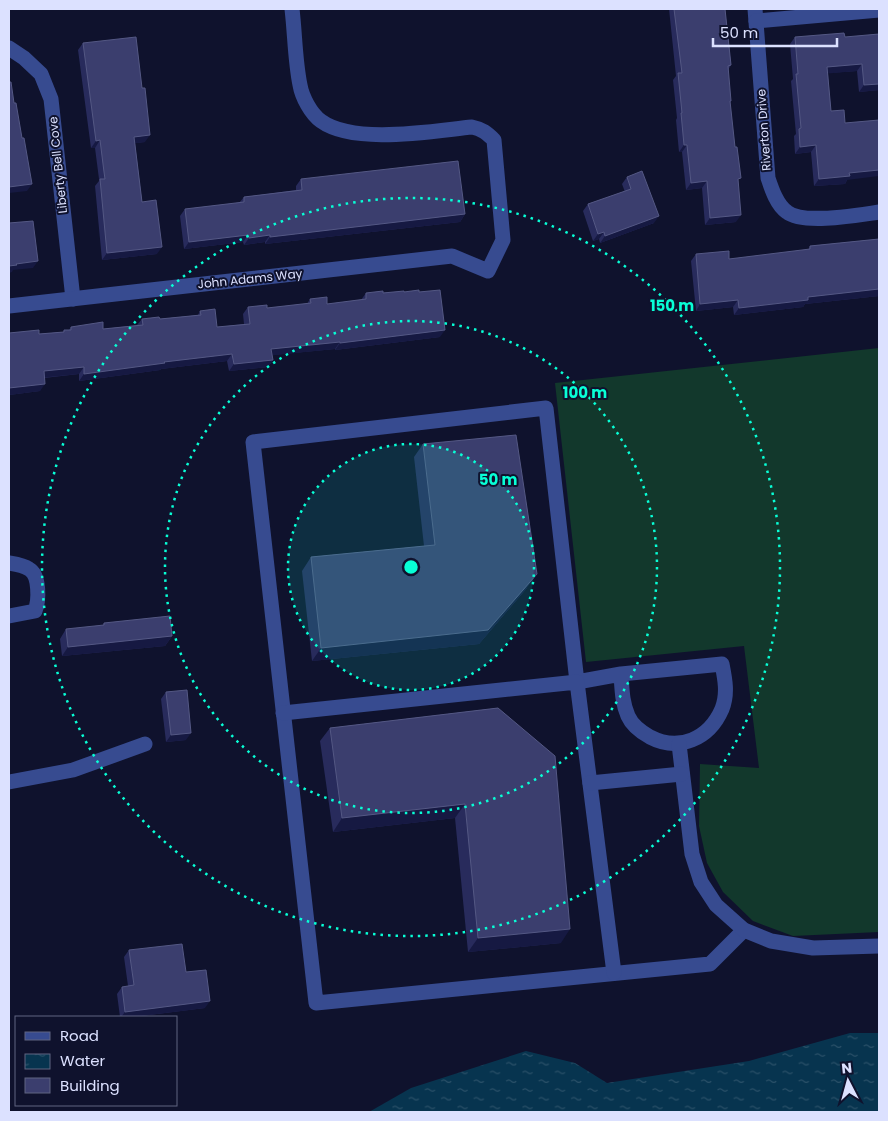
<svg xmlns="http://www.w3.org/2000/svg" width="888" height="1121" viewBox="0 0 888 1121" font-family="Poppins,sans-serif">
  <defs>
    <pattern id="water-ripples" width="26" height="14" patternUnits="userSpaceOnUse" patternTransform="scale(1.25)"><rect width="26" height="14" fill="#07344f"/><path d="M2 4q2-2 4 0t4 0M15 11q2-2 4 0t4 0" fill="none" stroke="#2b5169"/></pattern>
  </defs>
  <rect width="100%" height="100%" fill="#0f122d"/>
  <polygon fill="#12382c" points="879,348 879,932 793,936 753,921 723,892 707,863 699,826 700,764 759,768 744,646 586,662 555,383"/>
  <polygon fill="url(#water-ripples)" points="850,1033 879,1033 879,1112 369,1112 411,1088 526,1051 575,1063 607,1083 749,1061"/>
  <g fill="none" stroke-linecap="round" stroke-linejoin="round">
    <g stroke="#374b90" stroke-width="15">
      <path d="M755,9L768,178C772,190 777,205 787,212C803,225 858,215 879,212"/>
      <polyline points="756,21 879,10"/>
      <polyline points="9,48 24,58 41,74 51,99 73,299"/>
      <path d="M9,306L452,256L488,271L503,240L494,140C487,133 482,129 472,127C432,131 354,145 321,121C311,114 302,97 300,85C295,61 295,34 292,9"/>
      <path d="M9,563C15,564 23,565 29,569C40,575 39,601 35,611L9,616"/>
      <path d="M621,674C622,689 622,702 628,716C632,725 641,732 650,737C679,752 709,739 722,709C728,694 725,679 722,664L621,674L577,682L546,408L253,442L316,1003L710,964L744,930"/>
      <polyline points="283,713 577,682 614,973"/>
      <polyline points="679,744 692,854 701,882 716,905 744,930 771,941 813,948 879,946"/>
      <polyline points="9,782 73,770 145,744"/>
      <polyline points="590,783 682,774"/>
    </g>
  </g>
  <g fill="#282b5c">
    <polygon points="669,9 725,9 731,65 728,70 730,102 738,182 736,222 705,225 702,188 686,190 682,152 679,152 676,120 677,118 673,80 676,76"/>
    <polygon points="795,37 845,37 879,90 859,92 857,71 828,73 831,111 847,180 845,184 814,186 811,152 795,154 794,136 796,134 791,81 793,79 790,44"/>
    <polygon points="83,43 145,142 135,143 142,202 157,254 102,260 95,186 99,181 99,179 95,148 91,148 78,50"/>
    <polygon points="627,177 654,223 600,243 599,239 593,241 583,211 588,204 625,192 622,184"/>
    <polygon points="301,179 465,214 460,222 265,244 265,242 244,245 243,242 184,249 180,216 185,209 239,203 244,197 296,190 296,186"/>
    <polygon points="879,239 879,296 805,304 803,307 734,315 733,307 696,311 691,261 696,254 729,259 808,250 810,246"/>
    <polygon points="404,292 419,292 440,337 335,350 335,349 272,355 273,360 268,367 229,371 227,361 161,369 160,370 79,381 79,374 44,378 40,391 9,395 9,333 39,334 63,332 64,330 69,330 71,327 103,329 137,325 142,319 160,319 198,315 200,311 217,327 244,324 243,314 248,307 267,308 307,304 310,299 327,304 361,300 366,293"/>
    <polygon points="423,444 527,588 479,644 312,661 302,571 311,557 424,546 414,457"/>
    <polygon points="104,623 172,636 165,646 62,656 60,639 66,629 102,626"/>
    <polygon points="166,692 186,740 166,742 161,699"/>
    <polygon points="498,708 561,943 468,952 455,818 333,832 320,741 330,728"/>
    <polygon points="129,950 186,972 205,1008 133,1017 120,1017 117,994 122,987 128,986 124,957"/>
  </g>
  <g fill="#161942">
    <polygon points="862,64 857,71 822,74 827,67"/>
    <polygon points="879,84 879,90 859,92 864,85"/>
    <polygon points="150,135 145,142 129,144 134,137"/>
    <polygon points="100,140 95,148 91,148 96,141"/>
    <polygon points="684,145 687,145 682,152 679,152"/>
    <polygon points="816,145 811,152 795,154 800,147"/>
    <polygon points="879,170 879,176 847,180 845,184 814,186 819,179 849,173"/>
    <polygon points="707,181 702,188 686,190 691,183"/>
    <polygon points="32,184 27,191 9,193 9,187"/>
    <polygon points="465,214 460,222 265,244 270,237"/>
    <polygon points="741,215 736,222 705,225 710,218"/>
    <polygon points="659,216 654,223 600,243 605,236"/>
    <polygon points="604,232 599,239 593,241 598,234"/>
    <polygon points="248,235 243,242 184,249 189,242"/>
    <polygon points="270,235 265,242 244,245 249,238"/>
    <polygon points="162,247 157,254 102,260 107,253"/>
    <polygon points="38,261 33,268 13,270 12,272 9,273 9,266 16,264"/>
    <polygon points="879,289 879,296 805,304 803,307 734,315 739,308 808,297"/>
    <polygon points="738,300 733,307 696,311 700,304"/>
    <polygon points="445,330 440,337 335,350 340,343"/>
    <polygon points="340,342 335,349 266,356 271,349"/>
    <polygon points="232,354 227,361 161,369 160,370 79,381 84,374 164,362"/>
    <polygon points="273,360 268,367 229,371 234,364"/>
    <polygon points="84,367 79,374 39,378 44,371"/>
    <polygon points="45,384 40,391 9,395 9,388"/>
    <polygon points="537,574 527,588 479,644 312,661 321,648"/>
    <polygon points="172,636 165,646 62,656 68,647"/>
    <polygon points="191,733 186,740 166,742 171,735"/>
    <polygon points="465,804 455,818 333,832 342,818"/>
    <polygon points="570,929 561,943 468,952 478,938"/>
    <polygon points="210,1001 205,1008 133,1017 121,1017 125,1012"/>
  </g>
  <g fill="#3b3e6e" stroke="#545884">
    <polygon points="674,9 725,9 731,65 728,66 731,101 730,101 735,147 737,147 741,178 738,179 741,215 710,218 707,181 691,183 687,145 684,145 681,113 682,113 678,73 682,73"/>
    <polygon points="844,33 845,37 879,34 879,84 864,85 862,64 827,67 831,111 844,110 845,123 879,120 879,170 849,173 850,176 819,179 816,145 800,147 799,129 801,128 796,74 798,74 795,37"/>
    <polygon points="136,37 142,88 145,88 150,135 134,137 142,202 156,200 162,247 107,253 100,179 105,179 104,172 100,140 96,141 83,43"/>
    <polygon points="9,82 11,82 14,103 16,103 22,138 24,138 32,184 9,187"/>
    <polygon points="458,161 465,214 270,237 270,235 249,238 248,235 189,242 185,209 244,202 244,197 302,190 301,179"/>
    <polygon points="642,171 659,216 605,236 604,232 598,234 588,204 631,189 627,177"/>
    <polygon points="33,221 38,261 16,264 17,265 9,266 9,223"/>
    <polygon points="879,239 879,289 808,297 808,300 739,308 738,300 700,304 696,254 729,251 729,259 810,249 810,246"/>
    <polygon points="419,290 419,292 440,290 445,330 340,343 340,342 271,349 273,360 234,364 232,354 164,362 165,363 84,374 84,367 44,371 45,384 9,388 9,333 39,330 39,334 64,332 64,330 71,330 71,327 103,322 103,329 143,325 142,319 159,317 160,319 201,315 200,311 215,309 217,327 250,324 248,307 267,305 267,308 311,303 310,299 327,297 327,304 366,299 366,293 383,291 383,293 404,291 404,292"/>
    <polygon points="516,435 537,574 488,630 321,648 311,557 435,545 423,444"/>
    <polygon points="170,616 172,636 68,647 66,629 104,625 104,623"/>
    <polygon points="187,690 191,733 171,735 166,692"/>
    <polygon points="498,708 555,756 570,929 478,938 465,804 342,818 330,728"/>
    <polygon points="182,944 186,972 206,970 210,1001 125,1012 122,987 134,985 129,950"/>
  </g>
  <circle cx="411" cy="567" r="123" fill="#08ffd6" fill-opacity=".12"/>
  <g fill="none" stroke="#08ffd6" stroke-width="2.5" stroke-dasharray="2.5 5">
    <circle cx="411" cy="567" r="123"/>
    <circle cx="411" cy="567" r="246"/>
    <circle cx="411" cy="567" r="369"/>
  </g>
  <g text-anchor="middle" stroke-width="4" stroke-linejoin="round" paint-order="stroke">
    <g font-size="12" fill="#dce1ff" stroke="#0f122d">
      <text transform="translate(764 130) rotate(-94)" y="4">Riverton Drive</text>
      <text transform="translate(58 165) rotate(-96)" y="4">Liberty Bell Cove</text>
      <text transform="translate(250 279) rotate(-6)" y="4">John Adams Way</text>
    </g>
  </g>
  <circle cx="411" cy="567" r="8" fill="#08ffd6" stroke="#0f122d" stroke-width="2.5"/>
  <g font-size="15" text-anchor="middle" font-weight="bold" fill="#08ffd6" stroke="#0f122d" stroke-width="4" stroke-linejoin="round" paint-order="stroke">
    <text x="672" y="311">150 m</text>
    <text x="585" y="398">100 m</text>
    <text x="498" y="485">50 m</text>
  </g>
  <rect width="888" height="1121" fill="none" stroke="#dce1ff" stroke-width="20"/>
  <rect x="15" y="1016" width="162" height="90" fill="#0f122d" stroke="#616581"/>
  <rect x="25" y="1032" width="25" height="8" fill="#374b90" stroke="#616581"/>
  <text x="60" y="1041" font-size="15" fill="#dce1ff">Road</text>
  <rect x="25" y="1054" width="25" height="15" fill="url(#water-ripples)" stroke="#616581"/>
  <text x="60" y="1066" font-size="15" fill="#dce1ff">Water</text>
  <rect x="25" y="1078" width="25" height="15" fill="#3b3e6e" stroke="#616581"/>
  <text x="60" y="1091" font-size="15" fill="#dce1ff">Building</text>
  <g transform="translate(848 1081) rotate(354)" stroke="#0f122d" stroke-width="4" paint-order="stroke">
  <path d="M0-4L9 19L0 12L-9 19Z" fill="#dce1ff"/>
  <text y="-8" font-size="14" font-weight="bold" text-anchor="middle" fill="#dce1ff">N</text>
  </g>
  <path d="M713 38v8h124v-8" fill="none" stroke="#dce1ff" stroke-width="2.5"/>
  <text x="720" y="38" font-size="15" fill="#dce1ff" stroke="#0f122d" stroke-width="4" paint-order="stroke">50 m</text>
</svg>
